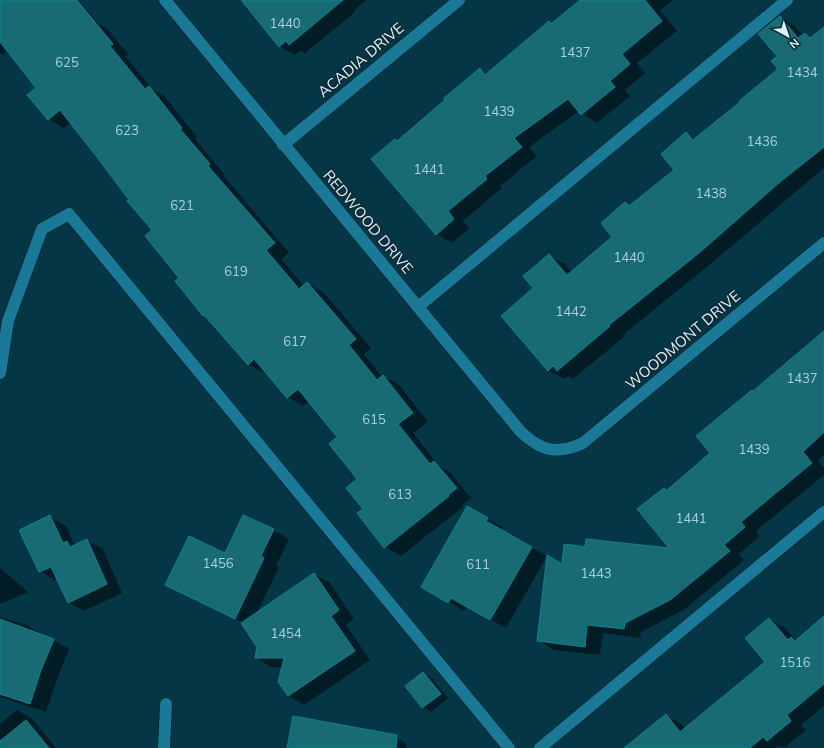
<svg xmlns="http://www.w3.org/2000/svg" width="824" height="748" viewBox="0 0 824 748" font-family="Mulish,sans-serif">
  <rect width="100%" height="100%" fill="#043646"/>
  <g fill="#0007">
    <polygon points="0,0 79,0 98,23 107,29 128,54 125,56 152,89 164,96 197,137 195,139 224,174 223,175 289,253 281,259 304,286 307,283 323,292 371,348 364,354 382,377 383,376 399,385 428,422 413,433 438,465 449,471 471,498 462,505 464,506 401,556 385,547 364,509 358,480 339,437 309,401 303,406 288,397 266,371 264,373 248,364 208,318 203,315 153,230 71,122 64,128 48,119 38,88 8,50 3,55 0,53"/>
    <polygon points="242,0 366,0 354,10 355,12 305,53 300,51 295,55 279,46"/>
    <polygon points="581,0 673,0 660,10 677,31 637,63 645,73 625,90 630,96 597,123 582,114 579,111 529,147 537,156 500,186 502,188 463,221 469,229 452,243 436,234 398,142 480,69 488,74 549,23 552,24"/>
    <polygon points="780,17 795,26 803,36 806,34 812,38 824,28 824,168 714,261 624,334 625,336 573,379 568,376 564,379 548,370 534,288 549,256 565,264 571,272 613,237 625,203 631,206 676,171 687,134 696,139 780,69 778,56"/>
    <polygon points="824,336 824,455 818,461 824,468 824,475 756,531 760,536 739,554 744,560 685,609 641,632 640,638 603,633 600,655 554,650 539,641 563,565 585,548 672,550 664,489 667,491 712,453 753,392"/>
    <polygon points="467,507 503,527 501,530 547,556 506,628 467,606 464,611 423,587"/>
    <polygon points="50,517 66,526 75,546 87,540 103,549 122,593 84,611 68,602 58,579 55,580 40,571"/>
    <polygon points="273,530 289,539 276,566 279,567 257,613 314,574 330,583 354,619 346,625 370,660 304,705 289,696 283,667 271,667 256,658 258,647 242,622 182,594 167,585"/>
    <polygon points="0,568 28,592 0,604"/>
    <polygon points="0,617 27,625 42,634 40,635 54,640 69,649 57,679 46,712 0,697"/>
    <polygon points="824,618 824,706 801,725 806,730 784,748 778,746 776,748 652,748 666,715 681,724 685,729 766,662 770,619 785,628 796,641"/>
    <polygon points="423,673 431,677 448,698 431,712 423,708 406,686"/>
    <polygon points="17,710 32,719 56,748 0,748 0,724"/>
    <polygon points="391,735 407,744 406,748 288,748"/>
  </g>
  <g fill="#186b73" stroke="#0a8590">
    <polygon points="0,0 77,0 113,44 110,46 145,89 149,86 182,128 180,129 210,164 208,166 275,243 266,250 299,289 307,282 356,339 349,345 377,380 383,375 413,413 398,424 430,464 434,461 457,488 448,495 449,496 384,548 357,513 363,509 346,488 357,479 329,444 337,437 298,389 287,398 254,359 248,365 204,315 203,316 175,281 179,278 145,236 152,230 127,201 129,200 100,161 60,110 48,120 27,95 36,88 0,42"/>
    <polygon points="241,0 343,0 289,45 286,41 279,47"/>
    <polygon points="580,0 645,0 662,21 622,54 630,64 610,81 615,87 581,115 568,99 514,138 522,147 485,176 487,179 448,211 454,219 436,235 371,159 395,139 397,141 445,100 444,98 480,68 485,75 549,21 551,24"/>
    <polygon points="780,16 798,38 805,33 810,38 824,27 824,147 780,182 699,253 609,325 610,326 557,371 553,366 548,371 501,316 533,288 523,276 549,254 567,275 612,237 601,223 625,202 629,206 674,170 661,154 686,132 693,140 740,102 739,101 778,69 771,61 777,56 758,34"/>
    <polygon points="824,331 824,432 803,452 812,463 741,522 745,527 724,545 730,551 670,600 625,623 624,629 587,625 585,647 537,641 547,555 562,564 564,544 585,547 586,539 669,548 637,509 664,488 666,491 710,453 696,436 752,390 753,391"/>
    <polygon points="467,506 488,518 486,521 532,547 490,620 451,598 448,603 421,587"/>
    <polygon points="50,515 63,543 67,541 70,547 87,539 107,584 68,603 51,567 39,572 19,530"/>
    <polygon points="243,515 274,529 261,556 264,558 235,619 165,585 189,536 225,553"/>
    <polygon points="314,573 339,610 331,616 355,651 288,696 278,682 284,658 255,658 257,647 241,623"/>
    <polygon points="824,616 824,684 787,715 791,721 767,741 763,737 750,748 624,748 666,714 680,732 765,662 745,638 769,618 788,640 791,637 795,641"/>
    <polygon points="0,619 54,639 41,670 30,704 0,694"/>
    <polygon points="423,672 441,694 422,708 405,686"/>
    <polygon points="293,716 397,735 396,748 287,748"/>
    <polygon points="26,720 49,748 0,748 0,741"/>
  </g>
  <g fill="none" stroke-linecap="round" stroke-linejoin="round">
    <g stroke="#021c26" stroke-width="13">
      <g id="lane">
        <polyline points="418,307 787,0"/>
        <polyline points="0,373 8,321 42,229 69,214 509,748"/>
        <polyline points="540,748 824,512"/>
      </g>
    </g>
    <g stroke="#021c26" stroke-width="13">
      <g id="street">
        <path d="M165,0L521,432C541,451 557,455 583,443L824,243"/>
        <polyline points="283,145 459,0"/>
        <polyline points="164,748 166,704"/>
      </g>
    </g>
    <use href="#lane" stroke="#1a7997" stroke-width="12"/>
    <use href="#street" stroke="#1a7997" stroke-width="12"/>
  </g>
  <g text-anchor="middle" stroke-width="3" stroke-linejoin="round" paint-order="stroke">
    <g font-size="13" fill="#aad0da">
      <text x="285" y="28">1440</text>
      <text x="575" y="57">1437</text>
      <text x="67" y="67">625</text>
      <text x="802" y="77">1434</text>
      <text x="499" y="116">1439</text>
      <text x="127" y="135">623</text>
      <text x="762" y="146">1436</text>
      <text x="429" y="174">1441</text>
      <text x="711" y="198">1438</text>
      <text x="182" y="210">621</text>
      <text x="629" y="262">1440</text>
      <text x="236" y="276">619</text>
      <text x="571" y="316">1442</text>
      <text x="295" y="346">617</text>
      <text x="802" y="383">1437</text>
      <text x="374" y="424">615</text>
      <text x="754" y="454">1439</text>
      <text x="400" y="499">613</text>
      <text x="691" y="523">1441</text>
      <text x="218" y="568">1456</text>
      <text x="478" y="569">611</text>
      <text x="596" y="578">1443</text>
      <text x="286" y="638">1454</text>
      <text x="795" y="667">1516</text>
    </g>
    <g font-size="15" fill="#daf2fc" stroke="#102b35">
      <text transform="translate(361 60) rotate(-40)" y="5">ACADIA DRIVE</text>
      <text transform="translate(368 222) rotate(50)" y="5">REDWOOD DRIVE</text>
      <text transform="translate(683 340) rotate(-40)" y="5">WOODMONT DRIVE</text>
    </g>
  </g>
  <g transform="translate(788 36) rotate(140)" stroke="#102b35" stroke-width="3" paint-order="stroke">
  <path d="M0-3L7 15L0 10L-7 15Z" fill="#daf2fc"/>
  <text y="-6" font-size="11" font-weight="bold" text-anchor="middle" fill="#daf2fc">N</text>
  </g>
</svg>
